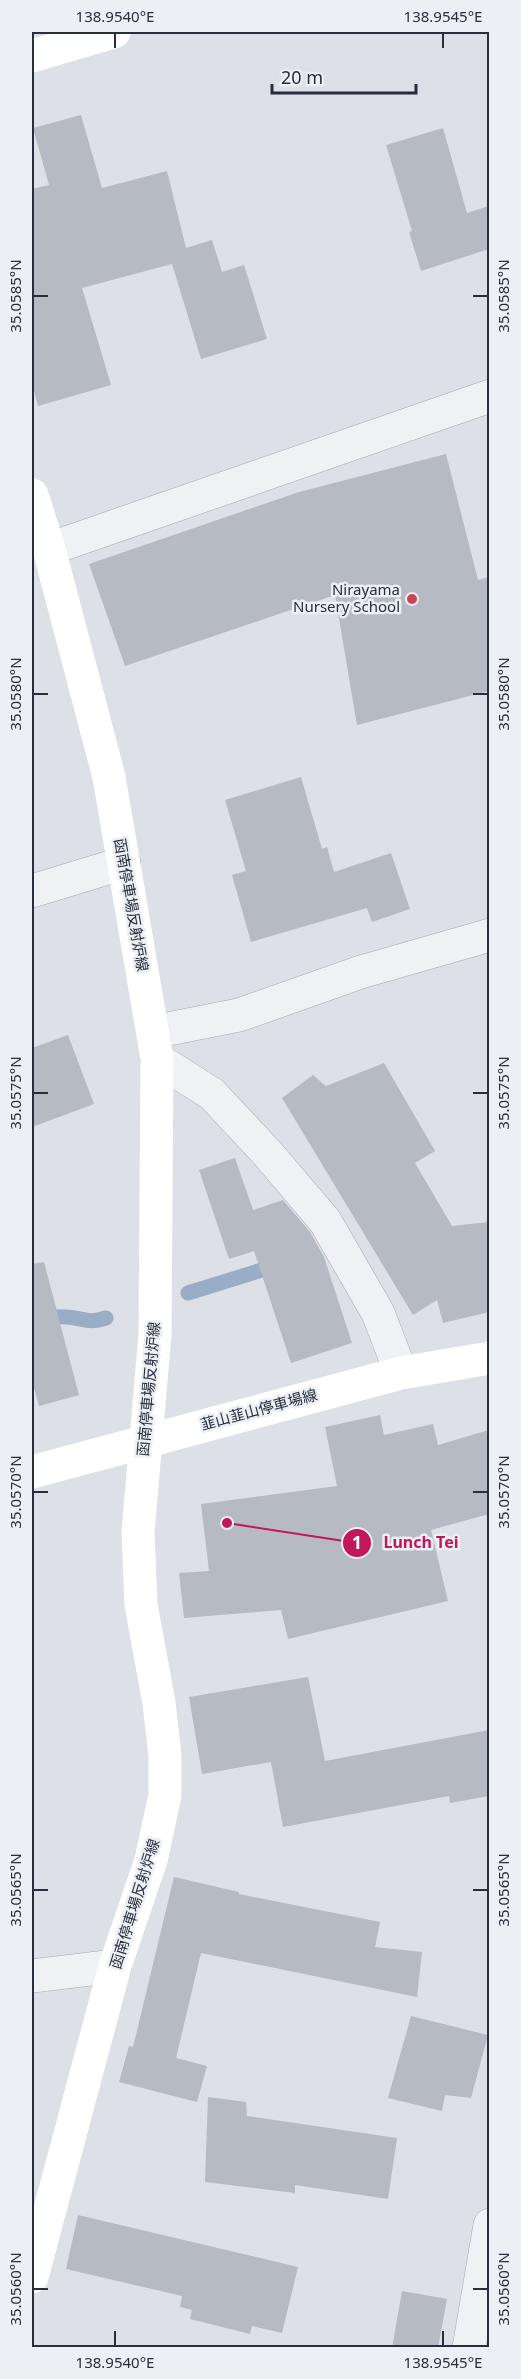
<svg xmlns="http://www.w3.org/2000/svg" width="521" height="2379" viewBox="0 0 521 2379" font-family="'Noto Sans','Noto Sans JP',sans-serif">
  <rect width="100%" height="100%" fill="#dde0e7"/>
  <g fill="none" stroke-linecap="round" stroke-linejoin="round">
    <g stroke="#99adc6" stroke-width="15">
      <polyline points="188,1293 278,1265"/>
      <path d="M32,1321C42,1319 56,1316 67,1317C84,1318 87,1324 106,1318"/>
    </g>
  </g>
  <g fill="#b5bac3">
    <polygon points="81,115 102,188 167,171 186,248 212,240 222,272 244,265 267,339 201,359 172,264 82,288 111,385 38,406 32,383 32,189 49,185 33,128"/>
    <polygon points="443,128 467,213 489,206 489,249 421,271 409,232 412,231 386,145"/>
    <polygon points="446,454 478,580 489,577 489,691 357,725 335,595 125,666 89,564 299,492"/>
    <polygon points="301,777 322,849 327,847 334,872 391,853 410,909 372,922 367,908 251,942 232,875 246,871 225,800"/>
    <polygon points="68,1035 94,1104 32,1127 32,1048"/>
    <polygon points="384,1063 435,1151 415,1163 452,1226 489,1222 489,1312 443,1323 437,1300 413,1315 282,1098 313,1075 326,1086"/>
    <polygon points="235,1158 253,1210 283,1200 310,1232 324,1257 352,1343 291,1363 254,1251 229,1259 199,1170"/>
    <polygon points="44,1262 79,1395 39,1406 32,1380 32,1264"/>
    <polygon points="380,1415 384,1435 433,1424 438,1445 489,1430 489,1514 431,1530 448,1601 288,1639 281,1610 184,1618 179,1573 209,1571 201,1504 337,1486 325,1427"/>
    <polygon points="308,1677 325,1761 489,1730 489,1796 450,1803 449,1796 283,1827 271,1762 202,1774 189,1697"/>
    <polygon points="174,1877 239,1892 239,1894 380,1922 375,1947 422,1952 417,1997 201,1953 176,2058 207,2066 197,2102 119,2082 129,2046 133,2047"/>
    <polygon points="411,2016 488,2035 471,2098 445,2095 442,2111 388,2098"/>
    <polygon points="208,2097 246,2102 247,2116 397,2138 388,2199 295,2185 295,2193 205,2182"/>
    <polygon points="78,2215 298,2267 282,2333 252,2326 250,2334 190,2319 192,2310 180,2307 182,2296 66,2269"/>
    <polygon points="402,2291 447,2299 438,2348 392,2348"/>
  </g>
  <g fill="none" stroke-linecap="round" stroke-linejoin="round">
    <g stroke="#a3a7b1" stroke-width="34">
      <g id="street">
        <polyline points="49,549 490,396"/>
        <polyline points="32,891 124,863"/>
        <polyline points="153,1032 239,1015 361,972 490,935"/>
        <polyline points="157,1059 212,1094 268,1154 325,1221 378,1313 401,1373"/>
        <polyline points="32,1976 115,1966"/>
        <polyline points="469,2348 490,2225"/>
      </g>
    </g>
    <use href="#street" stroke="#f0f1f5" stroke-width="33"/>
    <g stroke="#fff" stroke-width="33">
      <polyline points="32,56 114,32"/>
      <polyline points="32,495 49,549 109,777 157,1059 155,1334 138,1532 141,1605 159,1703 165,1756 165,1795 151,1860 115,1966 32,2277"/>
      <polyline points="32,1472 401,1373 490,1358"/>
    </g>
  </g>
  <path fill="none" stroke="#272e3d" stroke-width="2" d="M115,33V48M443,33V48M33,296H48M473,296H488M33,694H48M473,694H488M33,1093H48M473,1093H488M33,1492H48M473,1492H488M33,1890H48M473,1890H488M33,2289H48M473,2289H488M115,2331V2346M443,2331V2346"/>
  <circle fill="#c94454" stroke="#eceff4" stroke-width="2" cx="412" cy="599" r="6"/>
  <g text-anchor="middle" stroke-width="5" stroke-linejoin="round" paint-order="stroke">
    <g font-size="15" fill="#272e3d" stroke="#eceff4" text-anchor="end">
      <text x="400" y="595">Nirayama<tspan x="400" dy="17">Nursery School</tspan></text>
    </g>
    <g font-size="15" fill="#272e3d" stroke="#eceff4">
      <text transform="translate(131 905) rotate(80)" y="5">函南停車場反射炉線</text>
      <text transform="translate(149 1389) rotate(-85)" y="5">函南停車場反射炉線</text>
      <text transform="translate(259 1410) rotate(-15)" y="5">韮山韮山停車場線</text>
      <text transform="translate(135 1904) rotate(-73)" y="5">函南停車場反射炉線</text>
    </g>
  </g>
  <path fill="none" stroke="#c2185b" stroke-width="2" d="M227 1523L357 1543"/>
  <g fill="#c2185b" stroke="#eceff4" stroke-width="2">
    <circle cx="227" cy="1523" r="6"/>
    <circle cx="357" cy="1543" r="15"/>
  </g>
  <g font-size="18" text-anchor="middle" font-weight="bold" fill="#fff">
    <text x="357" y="1549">1</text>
  </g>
  <g font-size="16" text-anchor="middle" font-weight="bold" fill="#c2185b" stroke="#eceff4" stroke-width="5" stroke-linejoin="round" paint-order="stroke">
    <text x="421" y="1548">Lunch Tei</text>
  </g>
  <rect width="521" height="2379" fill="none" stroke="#eceff4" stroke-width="66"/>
  <path d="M272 84v9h144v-9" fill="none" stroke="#272e3d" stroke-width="3"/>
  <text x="281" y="84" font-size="18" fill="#272e3d" stroke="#eceff4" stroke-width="4.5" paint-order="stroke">20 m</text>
  <rect x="33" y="33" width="455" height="2313" fill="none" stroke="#272e3d" stroke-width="2"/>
  <g font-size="15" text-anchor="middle" fill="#272e3d">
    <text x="115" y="22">138.9540°E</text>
    <text x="443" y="22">138.9545°E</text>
    <text transform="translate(16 296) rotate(-90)" y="5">35.0585°N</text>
    <text transform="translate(504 296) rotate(-90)" y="5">35.0585°N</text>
    <text transform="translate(16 694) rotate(-90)" y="5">35.0580°N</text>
    <text transform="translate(504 694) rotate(-90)" y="5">35.0580°N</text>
    <text transform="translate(16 1093) rotate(-90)" y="5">35.0575°N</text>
    <text transform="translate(504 1093) rotate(-90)" y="5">35.0575°N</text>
    <text transform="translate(16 1492) rotate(-90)" y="5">35.0570°N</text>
    <text transform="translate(504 1492) rotate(-90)" y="5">35.0570°N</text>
    <text transform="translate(16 1890) rotate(-90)" y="5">35.0565°N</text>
    <text transform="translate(504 1890) rotate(-90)" y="5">35.0565°N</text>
    <text transform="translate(16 2289) rotate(-90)" y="5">35.0560°N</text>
    <text transform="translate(504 2289) rotate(-90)" y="5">35.0560°N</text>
    <text x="115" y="2368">138.9540°E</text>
    <text x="443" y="2368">138.9545°E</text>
  </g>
</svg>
